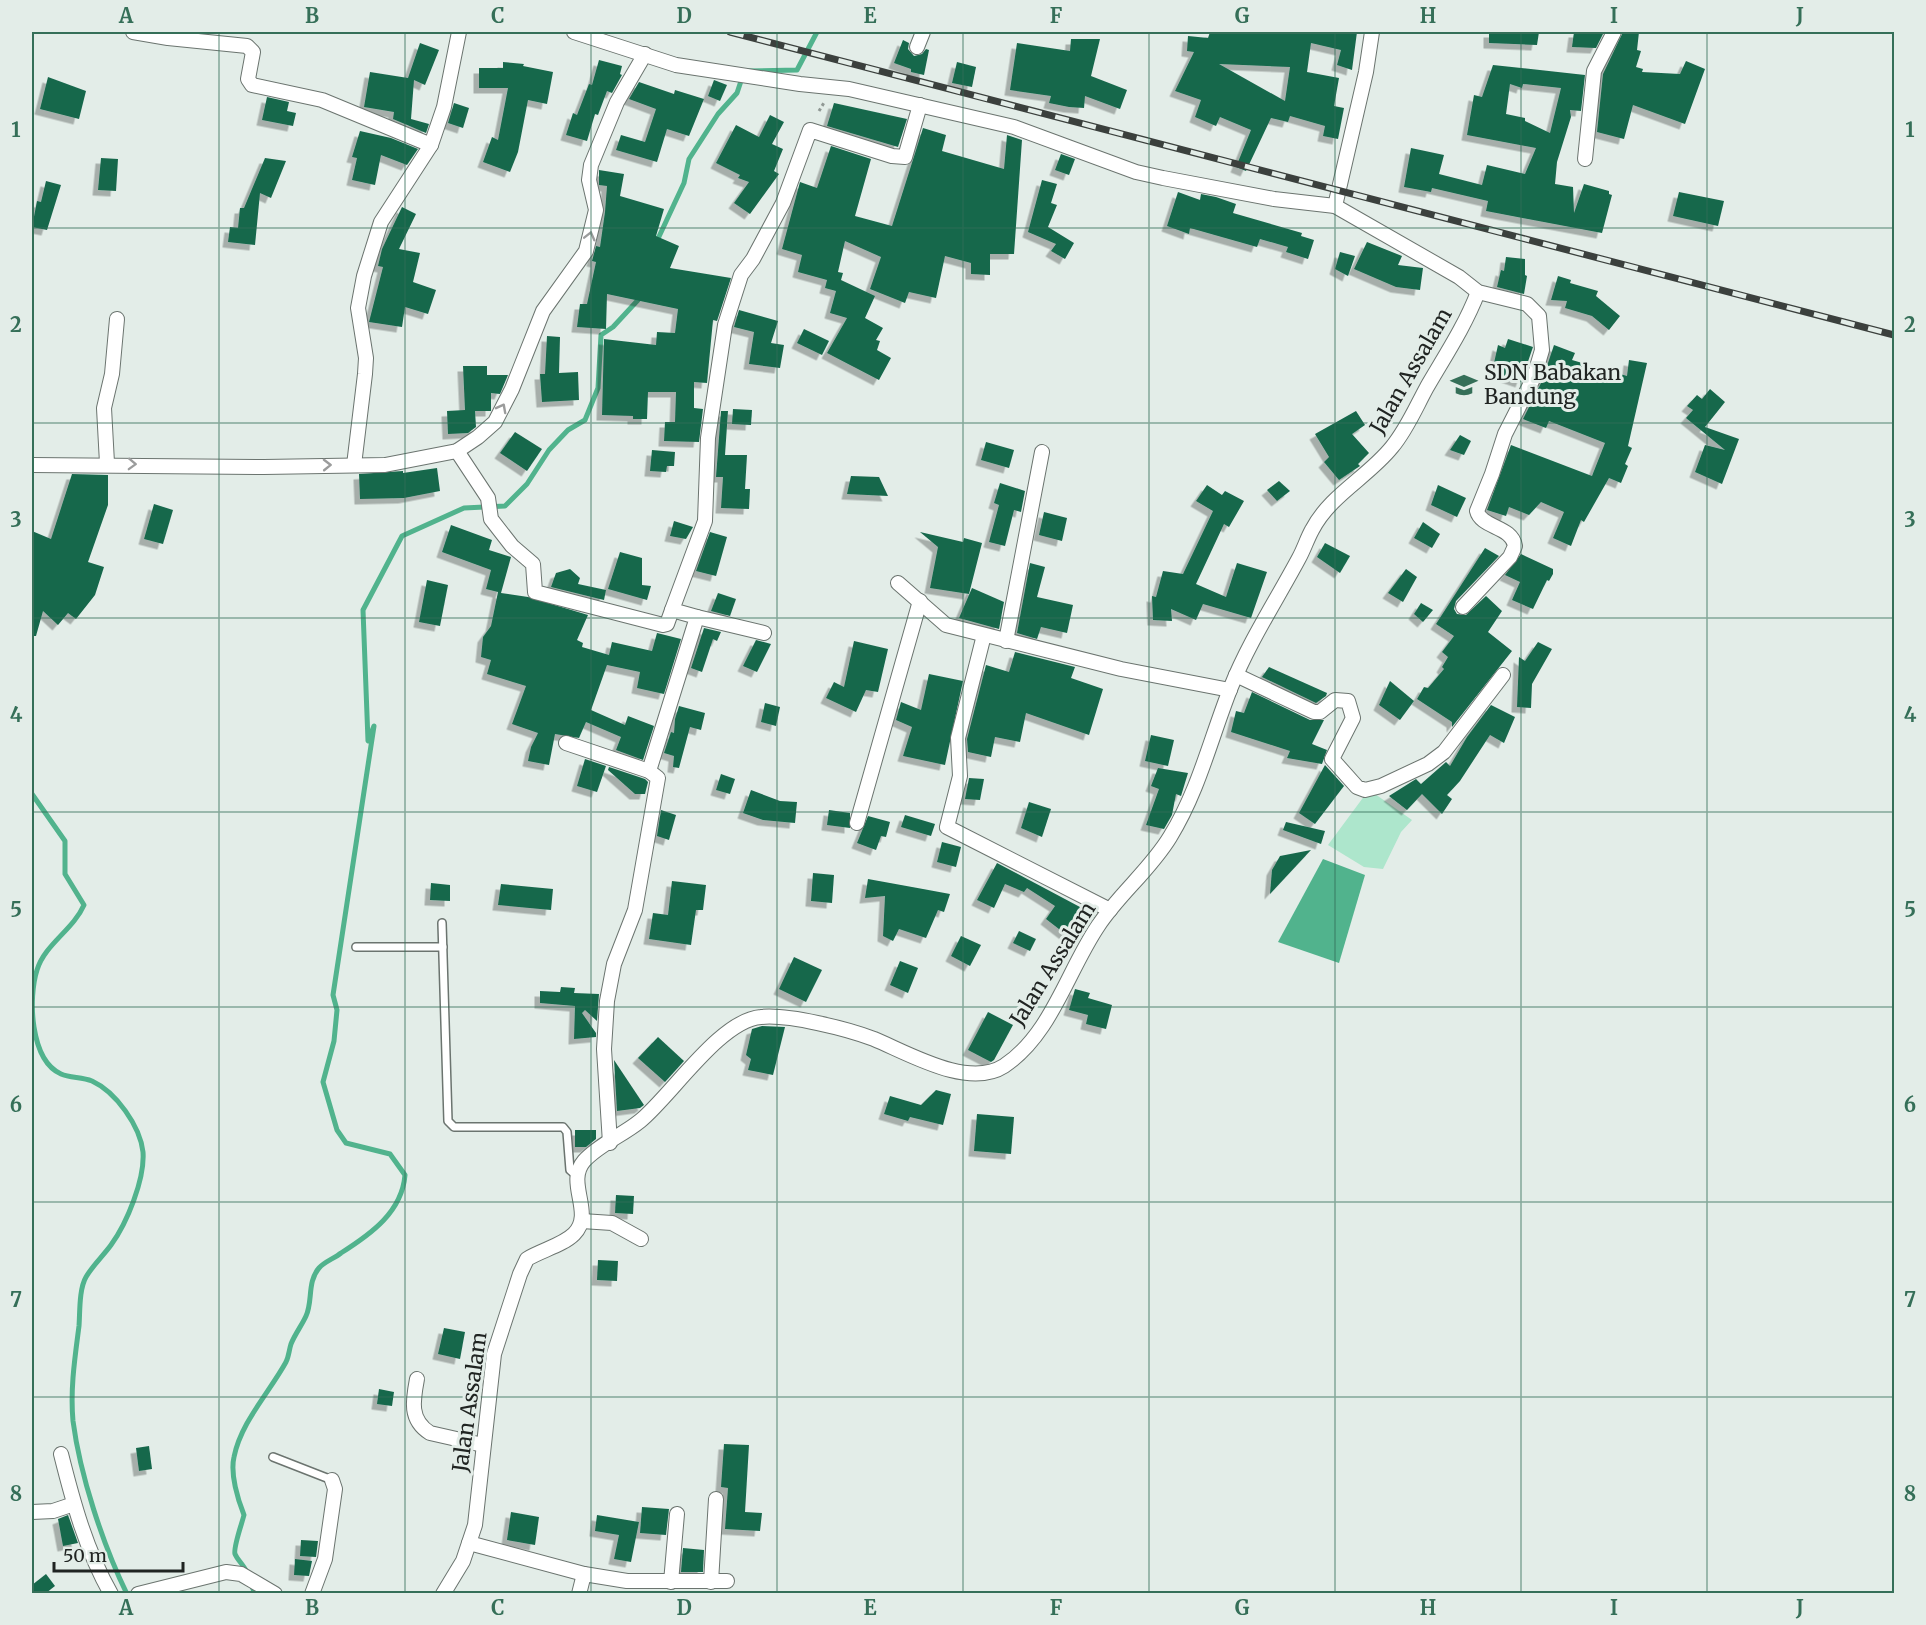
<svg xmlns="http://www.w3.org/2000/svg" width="1926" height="1625" viewBox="0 0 1926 1625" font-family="Merriweather,serif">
  <defs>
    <filter id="shadow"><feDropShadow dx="-5.5" dy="5.5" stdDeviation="0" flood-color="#0004"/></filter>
  </defs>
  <rect width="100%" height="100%" fill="#e3ede8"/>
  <polygon fill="#ade6cc" points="1375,794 1412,820 1401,832 1383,869 1364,867 1328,845 1365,795"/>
  <polygon fill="#51b38d" points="1323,859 1365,875 1339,963 1278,942"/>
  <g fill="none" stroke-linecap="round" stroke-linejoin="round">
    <g stroke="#51b38d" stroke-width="5">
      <polyline points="747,71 797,70 817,32"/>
      <polyline points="656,243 684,183 689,159 718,114 737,93 742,78"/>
      <path d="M32,794L65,841V874L84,905C73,930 45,944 37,970C28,998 30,1060 61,1074C70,1078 82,1077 92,1081C116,1092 140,1126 143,1152C145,1179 127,1223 111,1245C103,1256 93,1265 86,1277C79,1289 80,1312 79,1326C75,1357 70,1389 73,1421C80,1475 103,1545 127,1594"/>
      <path d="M248,1575C245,1566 238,1561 235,1554C233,1548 242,1523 244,1515C238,1500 230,1474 234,1457C241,1422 269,1393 286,1362C289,1356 289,1350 291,1344C295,1334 302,1325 306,1316C313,1301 307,1282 319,1268C324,1262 335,1258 341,1253C371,1234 402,1212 405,1175L390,1154L346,1143L337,1130L323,1082L334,1041L337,1010L333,995L374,726L368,741L363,610L402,536L464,508L505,506L527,484L549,450L568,430L585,420L598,388L601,335L613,327L638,300L640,294"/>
      <polyline points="251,1584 255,1594"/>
    </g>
  </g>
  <g fill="#17674c" fill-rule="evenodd" filter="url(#shadow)">
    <path d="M1210,32H1357L1352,70L1337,65L1341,50L1311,43L1307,72L1339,78L1334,106L1344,108L1338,139L1323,136L1325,126L1290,116L1288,122L1271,118L1246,171L1236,167L1251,130L1220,117L1216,126L1195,117L1201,100L1175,91L1194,52L1187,51L1188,36L1208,38ZM1219,64L1290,67L1285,101Z"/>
    <polygon points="1489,32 1539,32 1537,45 1489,43"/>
    <polygon points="1574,32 1604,32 1596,48 1572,47"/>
    <polygon points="1623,32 1639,32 1637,50 1641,51 1636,67 1643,69 1642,72 1680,74 1686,61 1705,69 1685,124 1633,105 1624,139 1597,132 1603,74"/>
    <polygon points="1071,39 1100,39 1091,76 1127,90 1120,109 1085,96 1084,108 1069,107 1049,103 1051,96 1010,90 1017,43 1070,51"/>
    <polygon points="903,40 909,43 908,49 914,56 922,54 926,49 929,50 924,75 911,72 911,69 894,63"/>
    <polygon points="420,43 439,50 425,85 414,80 411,119 429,124 426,133 393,119 394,112 364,107 370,72 408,78"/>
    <polygon points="599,60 622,66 620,74 622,75 612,93 607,91 598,115 595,114 587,141 566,135 573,113 577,115 589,84 592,85"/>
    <polygon points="503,62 524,64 523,66 553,72 547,104 528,100 518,152 510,172 483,162 492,137 498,140 508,88 479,88 479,68 503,68"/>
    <polygon points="957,62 976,67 972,87 952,83"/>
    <path d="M1493,65L1585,75L1581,111L1570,110L1571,117L1557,162L1555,184L1573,187L1574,213L1584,184L1609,191V194L1612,195L1602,233L1486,211L1488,201L1432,188L1431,192L1404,187L1411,148L1444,155L1439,174L1482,185L1487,165L1525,174L1536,148L1467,135L1474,95L1482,97ZM1510,84L1522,88L1523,84L1561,88L1550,133L1525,121V118L1506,114Z"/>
    <polygon points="48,77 86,91 79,119 40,109"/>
    <polygon points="714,80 727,85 720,101 708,96"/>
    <polygon points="639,82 674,94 675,90 704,99 689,136 667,129 657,162 616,150 621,135 645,142 656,109 629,99"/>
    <polygon points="267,97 289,102 287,111 296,113 293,126 262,120"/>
    <polygon points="454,103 469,108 463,128 448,123"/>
    <polygon points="834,103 907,119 898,147 827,126"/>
    <polygon points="770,115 784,122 772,144 783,149 774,171 779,174 750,214 734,203 749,182 738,178 740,175 716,163 736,125 759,137"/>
    <polygon points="923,128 946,135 942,151 1004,169 1007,135 1022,140 1014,254 990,254 990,275 971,274 971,263 945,256 936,298 909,292 905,303 870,289 881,257 845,241 838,272 843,273 841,280 875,296 865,318 883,328 876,340 880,341 877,350 891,358 879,380 827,353 847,318 830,313 836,291 825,288 827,280 798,272 802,255 782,249 800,182 817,188 831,146 871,159 855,216 892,226"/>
    <polygon points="360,131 391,138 418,149 407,165 381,155 375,185 352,180 357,158 352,157"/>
    <polygon points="1061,154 1075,159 1069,175 1055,170"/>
    <polygon points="101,158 118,159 116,191 98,190"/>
    <polygon points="265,158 286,161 271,198 260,193 255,245 228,242 230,227 238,228 240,208 244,208"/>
    <polygon points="599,170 624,174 620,196 664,209 656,236 679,246 670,268 731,278 717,321 713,320 707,383 694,382 694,408 703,409 699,442 664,441 665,422 675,422 676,392 648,392 647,419 633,419 633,416 602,415 604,339 656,345 657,332 675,333 678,309 607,294 606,329 577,327 580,304 587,304 596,262 592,261 596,246 600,247 605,212 607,186 599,185"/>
    <polygon points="1042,180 1057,184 1051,203 1057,205 1048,227 1074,243 1065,259 1051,251 1056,244 1028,232"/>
    <polygon points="46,181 61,185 47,230 32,227 37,201 41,202"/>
    <polygon points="1178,192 1200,200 1201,194 1216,197 1236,204 1233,213 1302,233 1301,236 1314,240 1308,259 1286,252 1288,247 1260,239 1257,247 1190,228 1189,234 1167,226"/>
    <polygon points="1679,192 1724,201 1718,226 1673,216"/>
    <polygon points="402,207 416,214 399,249 420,253 413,282 436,290 428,314 405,307 402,327 369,322 383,267 378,266 382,249"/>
    <polygon points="1367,242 1402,256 1398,265 1423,268 1420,290 1396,287 1354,269"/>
    <polygon points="1340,252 1355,256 1348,276 1335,269"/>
    <polygon points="1506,257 1525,259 1525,275 1527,276 1524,294 1497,287 1501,270 1504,271"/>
    <polygon points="1558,276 1571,280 1570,283 1598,291 1596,296 1620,316 1609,330 1592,316 1565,308 1567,301 1551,300"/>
    <polygon points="739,310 778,321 771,343 784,345 780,368 749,364 754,332 734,327"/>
    <polygon points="804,329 829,341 822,355 797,343"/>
    <polygon points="547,336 560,337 559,373 578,372 579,400 542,402 540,374 545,374"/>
    <polygon points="1508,339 1533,347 1521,382 1492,372 1498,345 1505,348"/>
    <polygon points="1554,345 1575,353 1572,360 1627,376 1629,360 1647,363 1628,446 1632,448 1625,464 1628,466 1621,483 1609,478 1584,522 1581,520 1571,546 1553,538 1564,512 1541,502 1529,515 1509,507 1506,516 1487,510 1511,445 1592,476 1605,443 1549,421 1546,428 1523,419 1542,381"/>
    <polygon points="463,366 487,366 487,375 508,375 500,394 491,393 491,411 475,411 476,427 468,433 448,434 447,411 465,410"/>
    <polygon points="1710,389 1725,402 1705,427 1739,439 1722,484 1695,472 1705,445 1725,450 1686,418 1693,410 1687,406 1697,395 1702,399"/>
    <polygon points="733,409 752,410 751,425 732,424"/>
    <polygon points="721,411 728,411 725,455 747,455 745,489 750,489 749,509 721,508 723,477 716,477"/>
    <polygon points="1356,411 1365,425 1352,434 1369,453 1358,464 1360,466 1339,480 1324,462 1329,457 1315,434"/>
    <polygon points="515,432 542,449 527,471 500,453"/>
    <polygon points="1460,435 1471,441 1464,455 1450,450"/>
    <polygon points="986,442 1014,450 1009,468 981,460"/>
    <polygon points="652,450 675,452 674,466 667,466 666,472 650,471"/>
    <polygon points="437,468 440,491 404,498 360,499 359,474 403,471 403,473"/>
    <polygon points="72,474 108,475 108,505 88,562 104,567 95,595 76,619 68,613 58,625 43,611 36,636 32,636 32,531 51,539"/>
    <polygon points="851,476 879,477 888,496 847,494"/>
    <polygon points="1279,481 1290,491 1277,501 1267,490"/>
    <polygon points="1000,483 1025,491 1021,512 1014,510 1005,546 989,542 999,505 994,503"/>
    <polygon points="1207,485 1222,495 1225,491 1244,501 1229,527 1224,524 1196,584 1226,597 1237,563 1267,572 1251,618 1203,604 1196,620 1171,609 1172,621 1153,620 1152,596 1156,597 1163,571 1183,574 1213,511 1196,501"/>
    <polygon points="1438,485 1466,498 1457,517 1431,505"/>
    <polygon points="154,504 173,510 163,544 144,539"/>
    <polygon points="1044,512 1067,518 1062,541 1039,535"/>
    <polygon points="674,521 693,527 686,539 670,536"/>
    <polygon points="1423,522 1440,534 1432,548 1414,538"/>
    <polygon points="451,525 492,540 489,550 511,557 501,593 528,597 588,615 577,640 583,643 582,647 609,655 612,642 652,651 657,633 681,639 664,694 637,688 640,672 607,665 591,710 625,725 628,716 654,726 643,760 616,750 621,737 586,722 579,738 555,734 549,765 528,761 531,747 538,733 512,724 526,686 487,674 491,660 481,657 483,637 491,626 498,592 486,589 491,570 442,552"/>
    <polygon points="710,532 727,537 716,576 696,571"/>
    <polygon points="920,532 963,542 964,538 982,543 969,594 930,588 938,547"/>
    <polygon points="1325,543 1350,556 1340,573 1317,557"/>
    <polygon points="1485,548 1499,556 1456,601 1454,609 1457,614 1466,615 1486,596 1502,611 1488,632 1512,651 1452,727 1452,722 1417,699 1424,687 1428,688 1444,669 1442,667 1448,657 1442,652 1454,636 1436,624"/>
    <polygon points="620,552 642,558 642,585 651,586 647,600 608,589"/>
    <polygon points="1521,554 1553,569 1553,574 1549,581 1547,580 1533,609 1512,600 1520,582 1505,575"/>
    <polygon points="1030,563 1045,567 1037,597 1073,605 1067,633 1041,627 1037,639 1017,633"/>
    <polygon points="570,569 580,578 578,584 606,590 604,600 551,587 556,573"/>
    <polygon points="1406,569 1417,577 1403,602 1388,593"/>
    <polygon points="427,580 448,585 440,626 419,622"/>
    <polygon points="972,588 1004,602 999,629 959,618"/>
    <polygon points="718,593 736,599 730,616 711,611"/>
    <polygon points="1421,603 1433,610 1423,622 1414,614"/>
    <polygon points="704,628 721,632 717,641 713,639 702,672 691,668"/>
    <polygon points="756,640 771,644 757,672 743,666"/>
    <polygon points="854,641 888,649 878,692 866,690 856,712 826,698 834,682 844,687"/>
    <polygon points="1538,642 1552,649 1532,684 1531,708 1517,707 1519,657 1525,661"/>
    <polygon points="1015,652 1075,667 1071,678 1103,689 1089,735 1026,713 1020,742 995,737 991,757 968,752 967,739 986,665 1009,672"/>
    <polygon points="1269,667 1327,693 1326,696 1316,703 1262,677"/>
    <polygon points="929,674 963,681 945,765 903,756 912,727 896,720 901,702 921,710"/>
    <polygon points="1390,681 1414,701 1400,720 1379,705"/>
    <polygon points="1252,692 1310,720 1324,720 1312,744 1327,750 1322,764 1287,758 1290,751 1231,732 1236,711 1244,713"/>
    <polygon points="765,703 780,707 776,726 761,722"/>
    <polygon points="1491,705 1515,717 1504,743 1490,735 1460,781 1447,795 1452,799 1442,814 1422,794 1407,810 1389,796 1416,779 1421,784 1446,762 1450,766 1467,737"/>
    <polygon points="679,706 705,713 701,730 690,727 679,768 673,767 674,756 664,753 671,732 674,733 675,719"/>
    <polygon points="1151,735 1174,740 1168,766 1145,761"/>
    <polygon points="585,759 606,766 597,792 577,786"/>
    <polygon points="1325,765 1344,786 1315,824 1299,813"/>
    <polygon points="609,767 645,779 648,782 645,794 635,794 608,770"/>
    <polygon points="1158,768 1188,773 1181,796 1176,794 1172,815 1164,829 1146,825 1159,789 1151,786"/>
    <polygon points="721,774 735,779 730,794 716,790"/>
    <polygon points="969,778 984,779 980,800 965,799"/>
    <polygon points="751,790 780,801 797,802 795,823 763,820 743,813"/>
    <polygon points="1029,802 1051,809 1042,837 1021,828"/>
    <polygon points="661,810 676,815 669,840 657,836"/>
    <polygon points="829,810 850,813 850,828 827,825"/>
    <polygon points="905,815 935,824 931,836 901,827"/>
    <polygon points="868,816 890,822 886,837 881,836 876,850 857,843"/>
    <polygon points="1286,822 1325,831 1321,844 1283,830"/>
    <polygon points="942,842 961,847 956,867 937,862"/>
    <polygon points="1311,850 1270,894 1272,870 1280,856"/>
    <polygon points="997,863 1095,915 1077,943 1046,919 1055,906 1027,888 1024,892 1005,884 994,908 977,900"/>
    <polygon points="813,873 834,875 832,903 811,901"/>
    <polygon points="868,879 923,889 950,894 944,912 938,910 926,938 899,929 893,941 883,936 885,896 865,898"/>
    <polygon points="672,881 706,885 703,910 696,910 691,945 649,939 653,913 668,915"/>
    <polygon points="431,883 450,885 450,901 430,900"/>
    <polygon points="501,884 553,889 551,910 498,905"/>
    <polygon points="1019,931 1036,939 1030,951 1013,943"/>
    <polygon points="961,936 981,945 970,966 951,956"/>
    <polygon points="794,957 822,970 806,1002 779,989"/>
    <polygon points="900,961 918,968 908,993 890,985"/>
    <polygon points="561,987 575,988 574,993 599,994 597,1021 585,1010 582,1013 596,1033 596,1037 574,1039 575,1006 540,1003 540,991 560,992"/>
    <polygon points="1075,989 1090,993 1088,998 1112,1005 1106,1029 1086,1024 1088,1015 1069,1010"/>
    <polygon points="988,1012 1013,1025 994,1060 991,1062 968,1050"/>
    <polygon points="762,1026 785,1027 773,1075 748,1070 751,1059 746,1055 752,1029"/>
    <polygon points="658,1037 684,1061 665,1082 638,1058"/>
    <polygon points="614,1060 644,1105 640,1108 617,1111"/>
    <polygon points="936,1090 951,1094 943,1125 910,1117 908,1121 884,1114 890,1096 921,1105"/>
    <polygon points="977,1114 1014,1117 1011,1154 974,1151"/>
    <polygon points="575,1130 596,1130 596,1139 586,1147 575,1147"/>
    <polygon points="616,1195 634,1196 633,1214 615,1213"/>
    <polygon points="598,1260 618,1261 617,1281 597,1280"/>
    <polygon points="444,1328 465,1332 460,1359 438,1354"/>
    <polygon points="379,1389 394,1392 392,1406 377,1404"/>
    <polygon points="724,1444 749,1445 745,1512 762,1513 760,1531 725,1529 728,1488 721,1487"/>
    <polygon points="149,1446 152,1469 139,1471 136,1448"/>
    <polygon points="642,1507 669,1509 666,1535 640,1533"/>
    <polygon points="511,1512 539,1517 535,1545 507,1540"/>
    <polygon points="68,1515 78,1543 63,1546 58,1519"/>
    <polygon points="597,1515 639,1522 631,1562 614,1559 619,1535 595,1531"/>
    <polygon points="301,1540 318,1541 316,1557 300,1556"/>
    <polygon points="683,1548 704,1550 703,1572 681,1572"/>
    <polygon points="295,1559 312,1561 309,1576 294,1575"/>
    <polygon points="46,1574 55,1586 46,1593 32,1593 32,1585"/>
  </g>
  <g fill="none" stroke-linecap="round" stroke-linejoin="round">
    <g stroke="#6b746f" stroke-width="10">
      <g id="lane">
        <polyline points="442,923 448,1121 454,1127 563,1127 567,1132 570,1170 577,1176"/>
        <polyline points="356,947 443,947"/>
        <polyline points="273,1457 332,1480"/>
      </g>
    </g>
    <g stroke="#6b746f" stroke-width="16">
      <g id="street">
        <polyline points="133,32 168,38 247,46 253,52 248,79 252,85 322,100 431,145"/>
        <path d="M574,32L676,65L800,84L849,89L1014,127L1136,172L1163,178L1274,199L1335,206L1459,277L1478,292L1527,304L1539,316L1542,350L1534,377L1505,434L1492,474L1477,511C1481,528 1512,526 1515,546L1510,557L1463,607"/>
        <polyline points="917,47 923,32"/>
        <polyline points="1585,159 1594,71 1614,32"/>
        <polyline points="1335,206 1366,72 1372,32"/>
        <polyline points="457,451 488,498 491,519 512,546 533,564 535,592 663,625 667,624 672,610"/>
        <polyline points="107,463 104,408 112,374 117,319"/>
        <polyline points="32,465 264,467 385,465 457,451 478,437 495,422 512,389 543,311 586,251 596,210 589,180 591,165 617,102 645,54"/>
        <polyline points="354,465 365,374 366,358 358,308 364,276 381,222 431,145 444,107 459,32"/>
        <polyline points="898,583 946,625 1121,669 1230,690"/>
        <polyline points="697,617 764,633"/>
        <polyline points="984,635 958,738 960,776 947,827 1110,910"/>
        <polyline points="1006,641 1042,452"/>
        <polyline points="1236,675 1314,712 1320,712 1335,700 1348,701 1353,718 1332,759 1357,787 1365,790 1381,786 1428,764 1444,752 1503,675"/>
        <polyline points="566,743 649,771 658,778 635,910 614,964 607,1001 604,1049 610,1143"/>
        <polyline points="649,771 697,617 672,610 705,521 708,438 725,325 741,275 753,259 783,203 810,130 892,156 905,157 920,105"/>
        <polyline points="857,823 920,601"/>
        <polyline points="582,1221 612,1223 641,1239"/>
        <path d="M417,1379C413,1400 409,1420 430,1433L483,1445"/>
        <path d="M61,1454C73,1502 86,1550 111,1594"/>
        <polyline points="32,1512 53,1511 74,1504"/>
        <polyline points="469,1543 584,1574 627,1581 727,1581"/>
        <polyline points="671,1582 677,1514"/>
        <polyline points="711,1582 716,1499"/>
        <polyline points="138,1594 226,1572 241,1574 275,1594"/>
        <polyline points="312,1594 325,1559 335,1489 332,1480"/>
        <path d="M443,1594L463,1561L475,1525L494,1354L520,1274L527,1259C542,1250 563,1245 574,1234C595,1213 565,1183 584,1161C598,1145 623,1135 640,1121C671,1096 720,1020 761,1017C788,1014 848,1029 874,1039C908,1053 968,1089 1004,1066C1051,1035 1067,972 1098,926C1119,894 1150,870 1170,837C1199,790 1211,737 1231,687C1249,642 1276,601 1299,558C1304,549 1307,539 1312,530C1330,495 1368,477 1392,447C1407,429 1416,407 1427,387C1445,356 1465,326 1478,292"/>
        <polyline points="579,1594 584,1574"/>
      </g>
    </g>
    <polyline stroke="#909894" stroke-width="3" stroke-dasharray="3 3" stroke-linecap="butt" points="819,111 825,101"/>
    <use href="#lane" stroke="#fff" stroke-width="7"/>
    <use href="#street" stroke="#fff" stroke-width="14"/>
    <g stroke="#3b403d" stroke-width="7">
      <polyline id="rail" points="730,32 1894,335"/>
    </g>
    <use href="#rail" stroke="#e3ede8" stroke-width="4.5" stroke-dasharray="14" stroke-linecap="butt"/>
  </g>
  <defs><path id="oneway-chevron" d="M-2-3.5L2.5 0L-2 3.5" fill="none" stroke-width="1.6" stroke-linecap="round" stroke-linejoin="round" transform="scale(1.5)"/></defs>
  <g stroke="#9b9c9c">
    <use href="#oneway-chevron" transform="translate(590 236) rotate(-76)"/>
    <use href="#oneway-chevron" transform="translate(502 408) rotate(-62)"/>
    <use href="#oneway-chevron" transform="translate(132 464) rotate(2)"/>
    <use href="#oneway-chevron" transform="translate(327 465) rotate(-1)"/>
  </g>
  <path fill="none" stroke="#356f58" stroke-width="1.5" stroke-opacity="0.55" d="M219,32V1594M405,32V1594M591,32V1594M777,32V1594M963,32V1594M1149,32V1594M1335,32V1594M1521,32V1594M1707,32V1594M32,228H1894M32,423H1894M32,618H1894M32,812H1894M32,1007H1894M32,1202H1894M32,1397H1894"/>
  <defs>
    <g id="school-bare" transform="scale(2.07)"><path d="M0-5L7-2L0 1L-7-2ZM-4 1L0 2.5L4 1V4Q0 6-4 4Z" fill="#356f58" stroke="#e3ede8" stroke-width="2.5" paint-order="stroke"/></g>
  </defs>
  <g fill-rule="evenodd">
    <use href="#school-bare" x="1464" y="385"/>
  </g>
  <g text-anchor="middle" stroke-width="6" stroke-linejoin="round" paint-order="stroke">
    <g font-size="21" fill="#202422" stroke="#e3ede8">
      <text transform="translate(1411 371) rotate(-60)" y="7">Jalan Assalam</text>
      <text transform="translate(1053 964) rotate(-58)" y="7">Jalan Assalam</text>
      <text transform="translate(470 1402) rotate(-82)" y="7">Jalan Assalam</text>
    </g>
    <g font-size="21" fill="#202422" stroke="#e3ede8" text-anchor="start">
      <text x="1484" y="380">SDN Babakan<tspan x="1484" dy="24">Bandung</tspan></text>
    </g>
  </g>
  <rect width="1926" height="1625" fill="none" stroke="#e3ede8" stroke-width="66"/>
  <path d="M54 1562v9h129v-9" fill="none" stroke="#202422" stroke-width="3"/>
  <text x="63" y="1562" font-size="18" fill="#202422" stroke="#e3ede8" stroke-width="4.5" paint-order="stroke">50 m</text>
  <rect x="33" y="33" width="1860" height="1559" fill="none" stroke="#356f58" stroke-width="2"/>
  <g font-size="20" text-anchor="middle" font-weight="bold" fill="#356f58">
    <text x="126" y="23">A</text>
    <text x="312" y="23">B</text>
    <text x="498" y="23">C</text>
    <text x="684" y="23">D</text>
    <text x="870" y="23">E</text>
    <text x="1056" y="23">F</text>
    <text x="1242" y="23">G</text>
    <text x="1428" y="23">H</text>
    <text x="1614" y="23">I</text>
    <text x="1800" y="23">J</text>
    <text x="16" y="137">1</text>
    <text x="1910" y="137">1</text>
    <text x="16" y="332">2</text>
    <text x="1910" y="332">2</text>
    <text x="16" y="527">3</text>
    <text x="1910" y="527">3</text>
    <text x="16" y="722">4</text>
    <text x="1910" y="722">4</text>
    <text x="16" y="917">5</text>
    <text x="1910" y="917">5</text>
    <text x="16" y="1112">6</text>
    <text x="1910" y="1112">6</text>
    <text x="16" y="1307">7</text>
    <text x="1910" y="1307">7</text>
    <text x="16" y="1501">8</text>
    <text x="1910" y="1501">8</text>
    <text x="126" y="1615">A</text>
    <text x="312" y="1615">B</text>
    <text x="498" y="1615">C</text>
    <text x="684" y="1615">D</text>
    <text x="870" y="1615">E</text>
    <text x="1056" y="1615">F</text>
    <text x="1242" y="1615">G</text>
    <text x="1428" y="1615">H</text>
    <text x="1614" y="1615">I</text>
    <text x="1800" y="1615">J</text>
  </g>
</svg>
